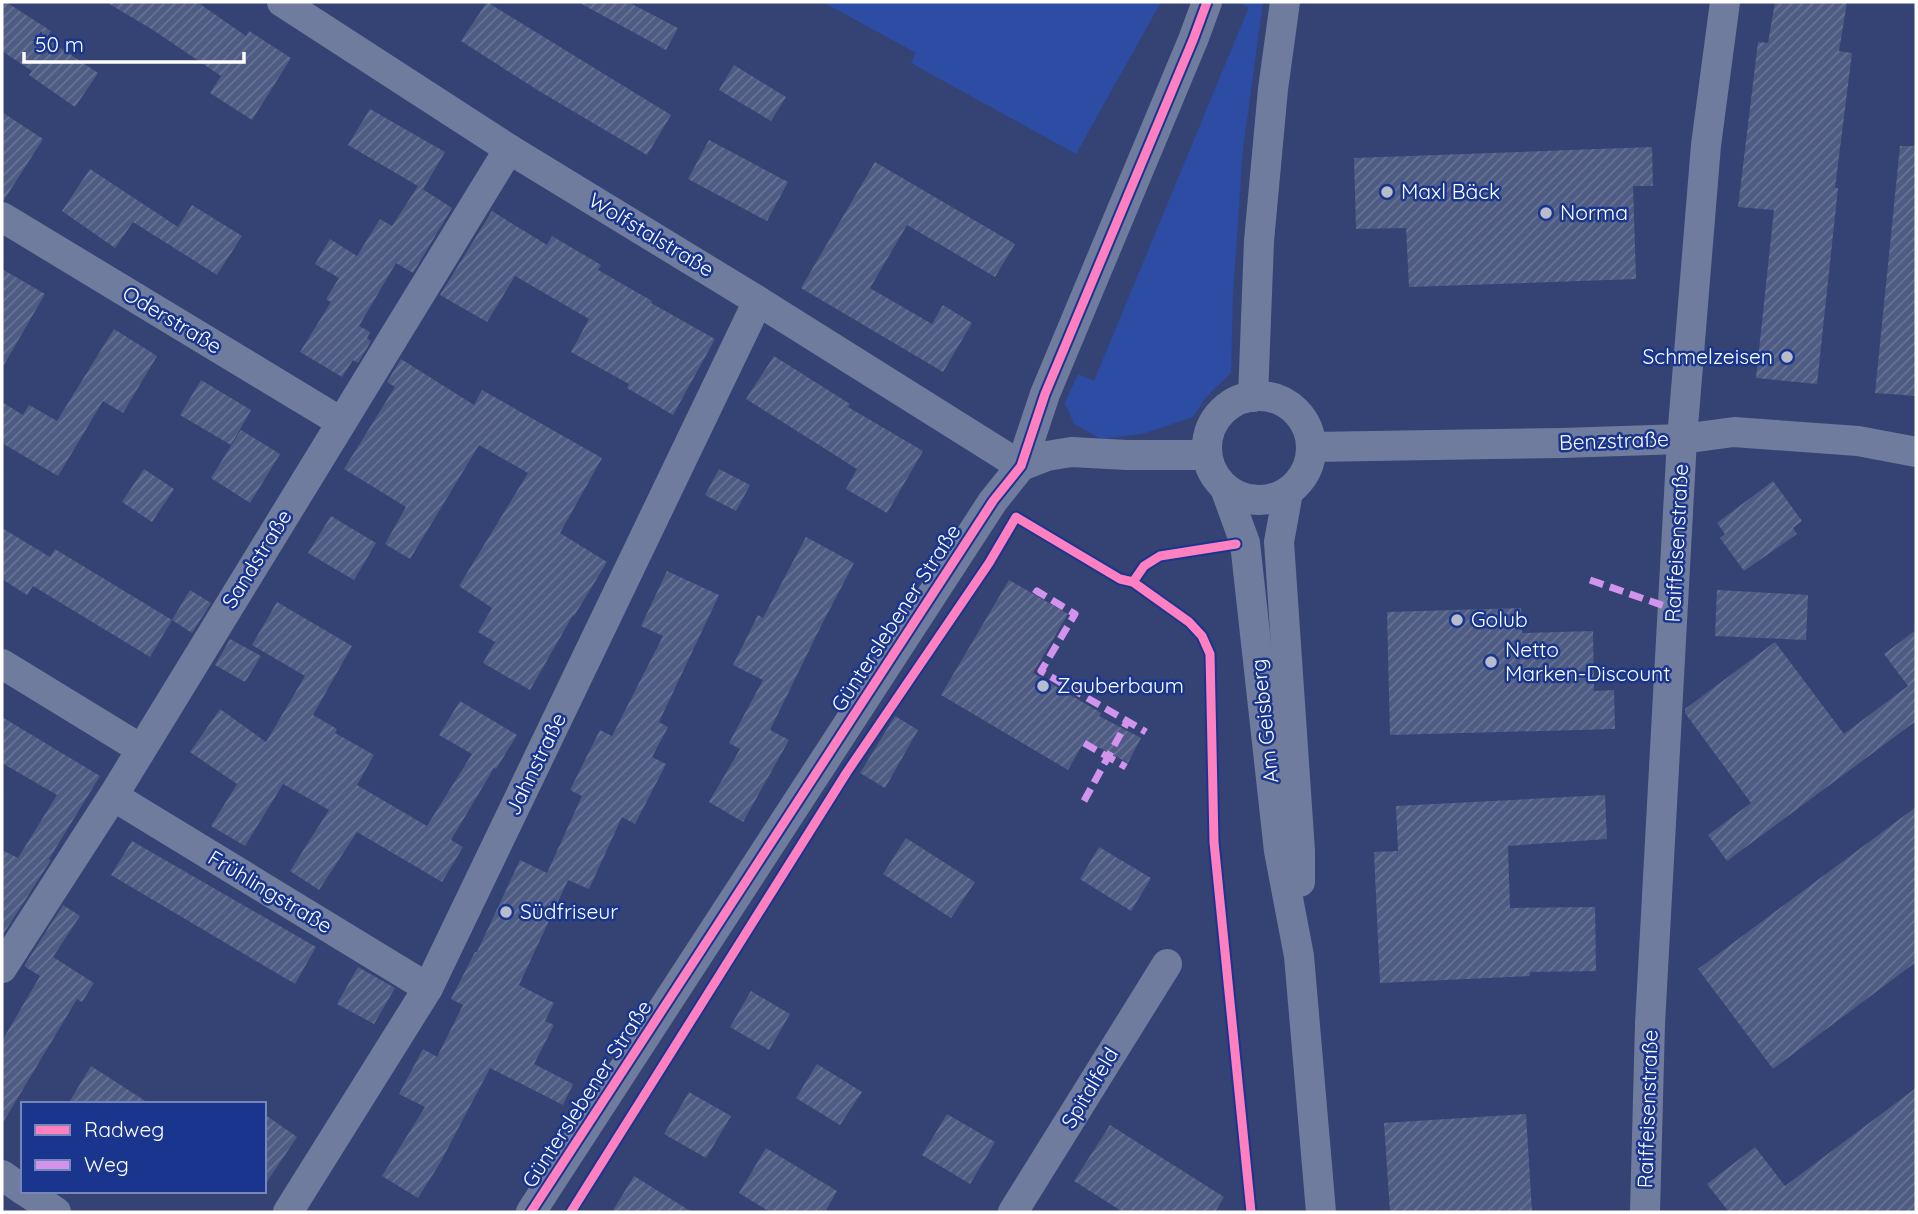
<svg xmlns="http://www.w3.org/2000/svg" width="1918" height="1214" viewBox="0 0 1918 1214" font-family="Quicksand,sans-serif">
  <defs>
    <pattern id="building-hatch" width="6" height="6" patternUnits="userSpaceOnUse" patternTransform="scale(1.75)"><rect width="6" height="6" fill="#4e5b82"/><path d="M-1 1l2-2M0 6l6-6M5 7l2-2" fill="none" stroke="#697495"/></pattern>
  </defs>
  <rect width="100%" height="100%" fill="#344373"/>
  <g fill="#2d4ca4">
    <polygon points="823,2 1161,2 1076,154 911,63 916,53"/>
    <polygon points="1238,2 1263,2 1243,149 1233,294 1231,373 1206,397 1193,417 1142,434 1101,439 1074,424 1065,403 1078,374 1094,381 1249,7"/>
  </g>
  <g fill="url(#building-hatch)">
    <polygon points="2,2 6,2 51,31 46,38 98,73 75,107 29,75 32,71 2,51"/>
    <polygon points="106,2 197,2 246,36 249,31 291,58 252,120 210,93 221,76 153,30"/>
    <polygon points="487,2 671,115 647,155 539,91 461,41"/>
    <polygon points="578,2 628,2 678,28 666,50"/>
    <polygon points="1775,2 1847,2 1839,51 1852,53 1835,188 1838,188 1817,384 1756,378 1774,210 1738,207 1758,42 1768,43"/>
    <polygon points="734,65 786,97 771,121 719,90"/>
    <polygon points="370,109 445,152 423,189 348,145"/>
    <polygon points="2,112 43,139 4,200 2,200"/>
    <polygon points="709,140 788,182 767,221 688,179"/>
    <polygon points="1900,146 1916,146 1916,396 1875,393"/>
    <polygon points="1652,147 1653,186 1633,186 1636,279 1409,287 1406,228 1356,229 1354,158"/>
    <polygon points="875,162 1015,244 995,277 907,225 870,288 932,324 943,305 972,323 943,372 801,288"/>
    <polygon points="90,169 178,227 192,205 242,236 217,275 133,222 115,248 62,211"/>
    <polygon points="418,186 452,208 413,273 396,263 359,326 370,332 367,338 371,341 358,363 353,360 342,377 300,352 331,302 326,299 339,278 315,264 330,239 357,256 380,219 392,226"/>
    <polygon points="492,211 547,245 552,236 601,265 598,270 652,301 651,303 715,339 673,415 627,388 629,384 571,352 589,319 515,276 487,322 440,295"/>
    <polygon points="2,269 45,294 2,368"/>
    <polygon points="114,329 157,356 123,413 103,401 58,476 2,443 2,402 23,415 29,405 57,421"/>
    <polygon points="774,356 850,404 848,407 923,451 887,513 846,489 857,469 746,399"/>
    <polygon points="401,359 474,405 482,390 602,458 560,533 607,562 574,616 573,615 530,690 483,663 495,642 478,632 492,608 459,586 528,473 479,445 410,559 385,544 406,507 344,469 395,387 387,382"/>
    <polygon points="201,380 251,410 231,445 180,415"/>
    <polygon points="241,430 280,454 250,503 211,478"/>
    <polygon points="144,469 174,489 152,522 122,502"/>
    <polygon points="719,469 750,485 736,511 705,495"/>
    <polygon points="1773,481 1802,521 1793,528 1797,534 1744,571 1720,538 1725,534 1717,523"/>
    <polygon points="331,516 376,543 354,580 308,553"/>
    <polygon points="2,528 50,557 55,549 172,620 150,657 33,586 27,595 2,579"/>
    <polygon points="806,537 854,563 822,624 770,730 789,740 743,822 709,802 740,749 729,743 763,680 733,665 758,615 763,618"/>
    <polygon points="667,571 719,595 659,722 668,727 652,757 666,764 635,824 622,817 589,889 568,880 519,985 554,1003 545,1021 554,1025 534,1064 573,1084 563,1105 490,1068 440,1163 418,1198 382,1176 425,1107 399,1094 423,1049 437,1057 463,1005 451,999 475,952 477,952 520,860 547,873 582,796 570,790 600,730 612,736 663,636 641,626"/>
    <polygon points="1009,580 1068,614 1033,673 1101,713 1099,716 1141,738 1128,763 1085,740 1068,770 941,695"/>
    <polygon points="190,590 211,603 192,633 172,620"/>
    <polygon points="1717,590 1808,595 1806,640 1715,636"/>
    <polygon points="277,602 352,646 313,715 337,729 335,733 374,755 357,785 427,826 472,754 439,735 460,701 517,735 496,769 494,768 451,840 463,847 442,882 357,832 319,890 290,871 329,810 283,784 245,846 211,826 237,784 190,752 220,709 266,742 305,676 252,645"/>
    <polygon points="1521,608 1522,633 1593,631 1594,691 1614,690 1615,729 1390,735 1387,612"/>
    <polygon points="1916,630 1916,721 1727,861 1708,835 1751,803 1685,713 1685,709 1775,642 1844,734 1908,686 1884,654"/>
    <polygon points="230,639 261,656 245,682 215,665"/>
    <polygon points="895,716 918,730 885,788 860,773"/>
    <polygon points="2,717 100,776 49,859 51,860 2,936 2,850 18,858 57,795 2,763"/>
    <polygon points="1605,795 1607,839 1508,846 1510,908 1595,907 1596,971 1530,972 1530,976 1380,983 1374,852 1398,851 1396,806"/>
    <polygon points="1916,807 1916,962 1773,1069 1698,969"/>
    <polygon points="906,838 975,882 951,918 883,874"/>
    <polygon points="132,841 316,947 295,984 111,875"/>
    <polygon points="1099,847 1151,878 1131,911 1080,879"/>
    <polygon points="63,905 80,916 53,957 94,983 82,1002 77,999 2,1124 2,1041 40,976 24,966"/>
    <polygon points="358,967 395,988 374,1024 337,1004"/>
    <polygon points="751,991 790,1014 769,1050 730,1027"/>
    <polygon points="817,1064 862,1092 840,1125 796,1098"/>
    <polygon points="91,1066 150,1104 68,1104"/>
    <polygon points="1916,1088 1916,1212 1729,1212 1707,1184 1755,1147 1785,1186"/>
    <polygon points="689,1092 731,1116 706,1158 664,1134"/>
    <polygon points="264,1114 297,1137 264,1186"/>
    <polygon points="947,1114 995,1142 970,1184 922,1155"/>
    <polygon points="1526,1114 1532,1212 1390,1212 1384,1123"/>
    <polygon points="1110,1125 1224,1197 1215,1212 1123,1212 1074,1181"/>
    <polygon points="766,1148 837,1191 825,1212 770,1212 739,1193"/>
    <polygon points="634,1176 692,1212 612,1212"/>
  </g>
  <g fill="none" stroke-linecap="round" stroke-linejoin="round">
    <g stroke="#707c9e" stroke-width="30">
      <polyline points="282,2 509,149 758,301 1021,466"/>
      <polyline points="2,217 341,422"/>
      <circle cx="1259" cy="448" r="52"/>
      <polyline points="1253,397 1259,241 1273,89 1285,2"/>
      <polyline points="1311,447 1562,443 1682,439 1734,432 1858,441 1916,452"/>
      <polyline points="1021,466 1047,456 1071,452 1127,455 1207,455"/>
      <polyline points="1225,488 1245,543 1279,851 1299,956 1321,1212"/>
      <polyline points="1288,492 1279,542 1300,851 1300,882"/>
      <polyline points="2,664 141,749"/>
      <polyline points="113,796 428,988"/>
      <polyline points="2,968 113,796 509,149"/>
      <polyline points="2,1175 23,1190"/>
      <polyline points="25,1191 56,1212"/>
      <polyline points="288,1212 428,988 758,301"/>
      <polyline points="531,1212 993,501 1021,466 1045,394 1193,40 1207,2"/>
      <polyline points="1013,1212 1167,964"/>
      <polyline points="1645,1212 1650,1024 1682,439 1706,145 1725,2"/>
    </g>
    <g stroke="#d193ec" stroke-width="7" stroke-dasharray="14 7" stroke-linecap="butt">
      <polyline points="1590,580 1673,609"/>
      <polyline points="1035,594 1037,591 1075,614 1041,671 1146,732"/>
      <polyline points="1084,743 1126,767"/>
      <polyline points="1084,801 1127,722"/>
    </g>
    <g stroke="#19358e" stroke-width="13">
      <g id="cycleway">
        <polyline points="1133,582 1144,566 1160,556 1236,544"/>
        <polyline points="531,1212 993,501 1021,466 1045,394 1193,40 1207,2"/>
        <polyline points="571,1212 847,772 989,563 1016,517 1120,579 1133,582 1189,622 1202,636 1210,654 1214,842 1251,1212"/>
      </g>
    </g>
    <use href="#cycleway" stroke="#ff80c0" stroke-width="9"/>
  </g>
  <g fill="#b8bdce" stroke="#19358e" stroke-width="2.5">
    <circle cx="1387" cy="192" r="7"/>
    <circle cx="1546" cy="213" r="7"/>
    <circle cx="1787" cy="357" r="7"/>
    <circle cx="1457" cy="620" r="7"/>
    <circle cx="1491" cy="662" r="7"/>
    <circle cx="1043" cy="686" r="7"/>
    <circle cx="506" cy="912" r="7"/>
  </g>
  <g text-anchor="middle" stroke-width="5" stroke-linejoin="round" paint-order="stroke">
    <g font-size="21" fill="#fff" stroke="#19358e" text-anchor="start">
      <text x="1401" y="199">Maxl Bäck</text>
      <text x="1560" y="220">Norma</text>
      <text x="1773" y="364" text-anchor="end">Schmelzeisen</text>
      <text x="1471" y="627">Golub</text>
      <text x="1505" y="657">Netto<tspan x="1505" dy="24">Marken-Discount</tspan></text>
      <text x="1057" y="693">Zauberbaum</text>
      <text x="520" y="919">Südfriseur</text>
    </g>
    <g font-size="21" fill="#fff" stroke="#19358e">
      <text transform="translate(651 235) rotate(31)" y="7">Wolfstalstraße</text>
      <text transform="translate(172 320) rotate(31)" y="7">Oderstraße</text>
      <text transform="translate(1614 441) rotate(-2)" y="7">Benzstraße</text>
      <text transform="translate(1677 543) rotate(-87)" y="7">Raiffeisenstraße</text>
      <text transform="translate(257 559) rotate(-58)" y="7">Sandstraße</text>
      <text transform="translate(896 618) rotate(-57)" y="7">Günterslebener Straße</text>
      <text transform="translate(1265 721) rotate(-96)" y="7">Am Geisberg</text>
      <text transform="translate(536 764) rotate(-64)" y="7">Jahnstraße</text>
      <text transform="translate(270 892) rotate(31)" y="7">Frühlingstraße</text>
      <text transform="translate(1090 1088) rotate(-59)" y="7">Spitalfeld</text>
      <text transform="translate(587 1094) rotate(-57)" y="7">Günterslebener Straße</text>
      <text transform="translate(1648 1109) rotate(-88)" y="7">Raiffeisenstraße</text>
    </g>
  </g>
  <rect width="1918" height="1214" fill="none" stroke="#ffffff" stroke-width="7"/>
  <rect x="21" y="1102" width="245" height="91" fill="#19358e" stroke="#7586bb" stroke-width="2"/>
  <rect x="35" y="1125" width="35" height="10" fill="#ff80c0" stroke="#7586bb" stroke-width="2"/>
  <text x="84" y="1137" font-size="21" fill="#ffffff">Radweg</text>
  <rect x="35" y="1160" width="35" height="10" fill="#d193ec" stroke="#7586bb" stroke-width="2"/>
  <text x="84" y="1172" font-size="21" fill="#ffffff">Weg</text>
  <path d="M24 52v10h220v-10" fill="none" stroke="#ffffff" stroke-width="3.5"/>
  <text x="35" y="52" font-size="21" fill="#ffffff" stroke="#19358e" stroke-width="5" paint-order="stroke">50 m</text>
</svg>
